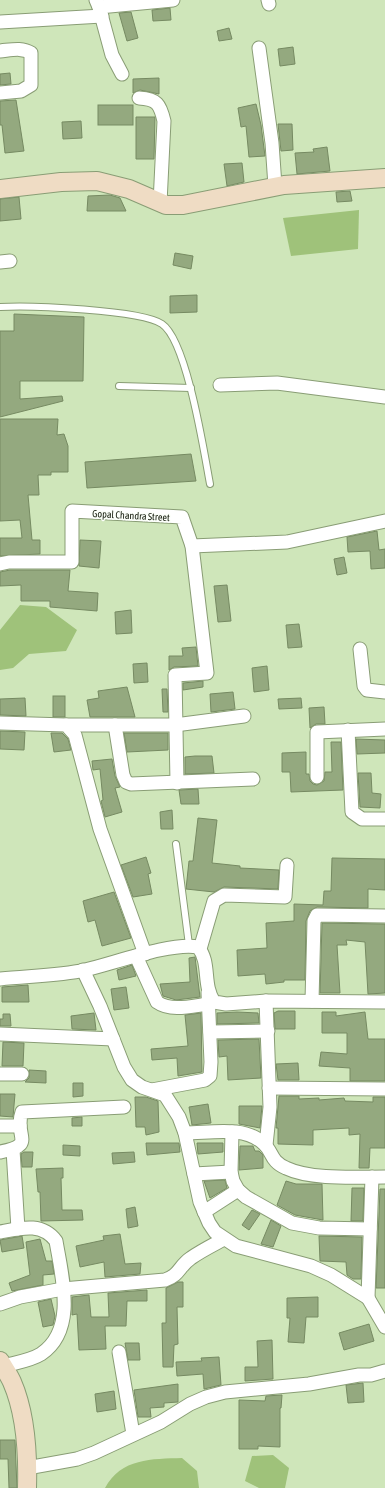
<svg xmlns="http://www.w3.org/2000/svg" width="385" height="1488" viewBox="0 0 385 1488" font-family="'Asap Condensed',sans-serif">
  <rect width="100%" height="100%" fill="#cfe6ba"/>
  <g fill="#9fc27a">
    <polygon points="359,210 358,249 291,256 283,218"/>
    <polygon points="20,605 46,607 77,630 66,651 29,654 13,668 0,670 0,630"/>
    <polygon points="273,1455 289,1468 285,1488 259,1488 245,1481 252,1456"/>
    <path d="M182,1458L197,1471L199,1488H105C121,1458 152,1459 182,1458Z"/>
  </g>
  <g fill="#94a97f" stroke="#768a62">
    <polygon points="170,8 171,20 153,21 152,10"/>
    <polygon points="131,12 138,38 127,41 119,13"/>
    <polygon points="229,28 232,39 219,41 217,31"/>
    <polygon points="293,47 295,64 280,66 278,49"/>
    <polygon points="10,73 11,84 0,85 0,74"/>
    <polygon points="159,78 159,94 140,90 133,93 133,79"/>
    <polygon points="16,100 24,151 5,153 2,125 0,125 0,101"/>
    <polygon points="256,104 261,125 265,156 249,157 246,126 241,127 238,108"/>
    <rect x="98" y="105" width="35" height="20"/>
    <polygon points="136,117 155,117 154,159 136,159"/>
    <polygon points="81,121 82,138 63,139 62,122"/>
    <polygon points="278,124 292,124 293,150 281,151"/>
    <polygon points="327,147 330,171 297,174 295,153 314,152 313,149"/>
    <polygon points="242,163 244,182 227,186 224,164"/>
    <polygon points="350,191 352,201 337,202 336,192"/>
    <polygon points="110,195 120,198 126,211 87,211 88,196"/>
    <polygon points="19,197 21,219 0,221 0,199"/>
    <polygon points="175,253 193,256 191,269 173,265"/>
    <polygon points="197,295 197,312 170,313 170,296"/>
    <polygon points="14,314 84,317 83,381 20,381 20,399 62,396 63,401 0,417 0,331 14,331"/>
    <polygon points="0,419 58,419 57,435 64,434 68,446 68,472 51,472 51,475 38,475 39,495 28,495 32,540 40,540 40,554 0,556 0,538 22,538 20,520 0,521"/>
    <polygon points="191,454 196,481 87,488 85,462"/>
    <polygon points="377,531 379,550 385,549 385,568 371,569 370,551 348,552 347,537"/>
    <polygon points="80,540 101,541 99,568 79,566"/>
    <polygon points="344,557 347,573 337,575 334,559"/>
    <polygon points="10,570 70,570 68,591 98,593 97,611 50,607 50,601 21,601 21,585 0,586 0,572"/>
    <polygon points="227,585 231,621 218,622 214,586"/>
    <polygon points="131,610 132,633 116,634 115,612"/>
    <polygon points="299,624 302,647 288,648 286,625"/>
    <polygon points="196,647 198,666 174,667 169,670 169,656 183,656 182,648"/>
    <polygon points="147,663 148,682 134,683 133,664"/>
    <polygon points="267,666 269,690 254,692 252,668"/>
    <polygon points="203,681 203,687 183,690 183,683"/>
    <polygon points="127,687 135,717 90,717 87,700 99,698 98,691"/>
    <polygon points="162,689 167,689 168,712 163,712"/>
    <polygon points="233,692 235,709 211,712 210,694"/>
    <rect x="53" y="696" width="12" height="21"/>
    <polygon points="25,698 26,716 0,715 0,699"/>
    <polygon points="301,698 302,708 279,709 278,699"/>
    <polygon points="324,707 325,724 316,724 310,728 309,708"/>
    <polygon points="0,731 25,732 24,750 0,749"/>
    <polygon points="51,733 62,733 68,739 71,750 54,752"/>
    <polygon points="124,733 168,733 168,750 127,752"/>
    <polygon points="356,739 385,740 385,753 357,754"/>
    <polygon points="331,742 341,742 343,790 291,792 290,772 282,772 282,753 306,752 306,774 309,774 310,781 313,784 317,785 324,781 325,772 332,772"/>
    <polygon points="195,756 212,756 214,773 185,774 185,757"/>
    <polygon points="112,759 115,776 120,787 115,788 122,812 105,817 101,801 103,800 100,769 93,770 92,761"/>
    <polygon points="358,773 371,773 372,793 381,794 380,808 360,807"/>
    <polygon points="198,789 199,804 181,804 179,790"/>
    <polygon points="172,810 173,829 161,829 160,812"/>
    <polygon points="198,818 217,820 212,863 240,866 240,868 279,870 278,889 224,887 214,892 186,889 189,861 193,861"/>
    <polygon points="146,857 151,873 148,874 152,894 133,897 121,865"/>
    <polygon points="332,858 385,859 385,890 368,889 368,908 317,907 310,911 306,921 305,980 284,980 284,982 266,984 265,974 238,976 237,950 267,948 266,923 294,921 294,904 323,905 324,891 331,891"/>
    <polygon points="114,892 131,938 102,946 95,920 88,922 83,901"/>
    <polygon points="322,923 385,924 385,993 368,994 365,942 346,940 347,945 337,945 340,993 320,993"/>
    <polygon points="195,957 200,997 176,1000 163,996 160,984 190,982 189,958"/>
    <polygon points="132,965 136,976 119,980 117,970"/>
    <polygon points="28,985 29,1002 2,1002 2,987"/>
    <polygon points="126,987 129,1008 114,1010 111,989"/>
    <polygon points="278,1011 295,1011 295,1029 275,1029 274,1013"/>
    <polygon points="237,1012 258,1013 259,1023 217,1024 217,1013"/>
    <polygon points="322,1012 336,1012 336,1016 365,1012 368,1039 385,1039 385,1081 350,1081 350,1068 319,1066 321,1052 347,1054 347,1033 322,1033"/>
    <polygon points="94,1013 96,1030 72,1029 71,1016"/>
    <polygon points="201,1013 202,1072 178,1076 177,1058 152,1060 151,1049 188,1046 185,1015"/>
    <polygon points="3,1014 10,1014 11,1026 0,1026 0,1019 3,1019"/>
    <polygon points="259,1039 261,1078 228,1080 227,1056 219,1057 218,1040"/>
    <polygon points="3,1042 24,1043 23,1066 2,1066"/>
    <polygon points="298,1063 299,1080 278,1080 276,1064"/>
    <polygon points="29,1070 46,1071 46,1083 25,1082 29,1078"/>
    <polygon points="73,1083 83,1083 83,1096 73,1097"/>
    <polygon points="0,1094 15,1094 13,1117 0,1116"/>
    <polygon points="279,1096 299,1096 299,1099 319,1098 319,1100 344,1098 345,1101 373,1102 373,1097 385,1097 385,1148 370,1148 369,1168 359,1168 360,1134 349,1135 349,1128 313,1130 313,1145 278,1144 278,1128 276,1128"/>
    <polygon points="135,1097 146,1097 158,1101 159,1132 146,1135 145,1127 136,1127"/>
    <polygon points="208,1104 211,1123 192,1125 189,1107"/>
    <polygon points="239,1106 262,1106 260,1128 239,1124"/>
    <polygon points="82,1117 82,1126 72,1126 72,1118"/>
    <polygon points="146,1143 179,1143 180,1152 147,1155"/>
    <polygon points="197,1143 223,1143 223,1152 198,1154"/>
    <polygon points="63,1145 80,1146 80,1156 63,1155"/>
    <polygon points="240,1146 253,1146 255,1151 259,1151 263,1155 263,1168 239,1170"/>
    <polygon points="24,1152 33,1152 32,1167 22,1167 21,1154"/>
    <polygon points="134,1152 135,1162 113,1164 112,1153"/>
    <polygon points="63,1168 63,1178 61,1178 62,1210 82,1210 83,1220 41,1221 40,1192 38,1192 36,1169"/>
    <polygon points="225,1180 227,1188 210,1198 204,1181"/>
    <polygon points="286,1181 296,1184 322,1184 323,1220 295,1215 277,1205"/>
    <polygon points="352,1188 364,1188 363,1221 351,1221"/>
    <polygon points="380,1189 385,1189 385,1288 376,1288"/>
    <polygon points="135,1207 138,1226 128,1228 126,1209"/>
    <polygon points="252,1210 260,1214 249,1230 242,1225"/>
    <polygon points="271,1220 281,1226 273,1247 261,1244"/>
    <polygon points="120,1234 125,1264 141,1263 140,1274 105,1277 104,1262 80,1267 76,1246 104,1240 103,1236"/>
    <polygon points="22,1236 24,1248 2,1252 0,1240"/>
    <polygon points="319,1236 362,1237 361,1279 353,1279 347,1275 346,1262 320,1261"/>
    <polygon points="40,1239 46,1261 52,1261 54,1274 43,1275 43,1285 12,1291 9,1283 30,1275 26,1242"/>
    <polygon points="178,1282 183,1282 183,1307 177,1307 178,1344 174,1345 173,1367 163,1367 162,1323 166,1323 166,1288"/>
    <polygon points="147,1290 147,1301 127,1301 126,1326 105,1326 106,1349 79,1350 77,1314 72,1315 72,1297 89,1295 91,1317 109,1317 108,1293"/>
    <polygon points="318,1297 318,1317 306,1317 304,1343 288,1342 290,1318 287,1318 287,1298"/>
    <polygon points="51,1299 55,1316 53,1325 43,1327 38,1302"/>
    <polygon points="369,1324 374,1341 344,1350 339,1333"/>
    <polygon points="272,1340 273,1379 245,1381 245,1367 258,1367 257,1341"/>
    <polygon points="125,1343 139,1343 140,1360 128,1360"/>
    <polygon points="219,1357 221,1385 204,1389 203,1374 177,1376 176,1362 202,1361 201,1358"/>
    <polygon points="363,1383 364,1402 348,1403 346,1385"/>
    <polygon points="178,1384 178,1402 164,1403 164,1407 150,1408 151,1417 138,1417 134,1390"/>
    <polygon points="114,1391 116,1409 97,1412 95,1394"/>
    <polygon points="282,1395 281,1408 280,1408 280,1447 258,1446 258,1449 239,1449 239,1400 265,1401 266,1396"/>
    <polygon points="0,1440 15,1440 17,1488 9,1488 8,1459 0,1459"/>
  </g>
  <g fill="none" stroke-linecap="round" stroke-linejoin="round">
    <g stroke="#899d75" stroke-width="8">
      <g id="lane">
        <path d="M0,307C28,305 142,310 162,324C187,341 204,452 210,484"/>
        <polyline points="119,386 191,388"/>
        <polyline points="176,844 189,945"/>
      </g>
    </g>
    <g stroke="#899d75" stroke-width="15">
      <g id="street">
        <polyline points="96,0 99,7 112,55 122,74"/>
        <polyline points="268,0 269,4"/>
        <polyline points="99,7 173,0"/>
        <polyline points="0,22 102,16"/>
        <polyline points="259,48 272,143 275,186"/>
        <path d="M0,51C11,50 22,47 31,53V85L21,91L0,93"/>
        <path d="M139,98C157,99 160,104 164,121L160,203"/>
        <polyline points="0,262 10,261"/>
        <polyline points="220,385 277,383 385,397"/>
        <polyline points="192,546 287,542 385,521"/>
        <polyline points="0,564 9,562 72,562 72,511 182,517 192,546 207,673 175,675 177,783"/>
        <polyline points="360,649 364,686 367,690 385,692"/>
        <polyline points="0,723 66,725 75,735 100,829 145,954"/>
        <polyline points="66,725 175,725 244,716"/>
        <polyline points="115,725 123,775 126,782 131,784 253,779"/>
        <polyline points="348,730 352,812 362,819 385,819"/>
        <polyline points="317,777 317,732 385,729"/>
        <polyline points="200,949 214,901 224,895 285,897 287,865"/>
        <path d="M136,956L157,1002C171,1012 192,1006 208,1004"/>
        <polyline points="83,970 100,1006 124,1067 132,1080 142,1087 165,1095 179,1117 185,1133 200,1202 209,1223 215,1232 236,1246 311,1266 331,1275 368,1298 385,1327"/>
        <path d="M0,979C27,976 59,976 85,970C115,963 171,942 198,947C211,963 202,984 214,1002L226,1004L266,1001L385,1002"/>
        <polyline points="312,1001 314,921 317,915 385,916"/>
        <polyline points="210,1032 268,1031"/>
        <polyline points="0,1034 113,1039"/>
        <polyline points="0,1074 22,1074"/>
        <polyline points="269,1088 385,1089"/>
        <polyline points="152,1090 205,1080 210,1076 211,1062 208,993"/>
        <polyline points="0,1126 20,1126"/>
        <polyline points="232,1132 231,1172 233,1181 238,1190 246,1197 292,1223 319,1228 370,1229"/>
        <path d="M185,1133C210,1133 245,1125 264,1144C273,1152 270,1161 286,1168C311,1180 356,1177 385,1177"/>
        <polyline points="266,1145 270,1107 266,1001"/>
        <polyline points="13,1150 18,1229"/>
        <path d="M0,1152C38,1145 13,1136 22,1112L124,1107"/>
        <polyline points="194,1174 231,1172"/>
        <polyline points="204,1212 238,1190"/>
        <path d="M0,1232C21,1228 42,1222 56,1241C62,1277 77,1330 41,1354C30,1361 13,1363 0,1367"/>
        <polyline points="368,1298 372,1177"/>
        <path d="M0,1304L20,1297L63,1289L165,1280C180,1275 179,1266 191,1258C201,1251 213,1245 224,1239"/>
        <polyline points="119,1352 133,1434"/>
        <polyline points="27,1468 77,1459 94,1453 161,1422 190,1404 206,1397 225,1392 309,1384 359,1375 371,1375 385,1371"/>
      </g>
    </g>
    <g stroke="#899d75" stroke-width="20">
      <g id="secondary">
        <polyline points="0,189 61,182 97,181 129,189 166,205 183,205 284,185 385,178"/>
        <path d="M0,1361C4,1368 9,1375 12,1382C26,1414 28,1454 27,1488"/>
      </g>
    </g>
    <use href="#lane" stroke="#fff" stroke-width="6"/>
    <use href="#street" stroke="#fff" stroke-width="13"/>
    <use href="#secondary" stroke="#efdcc4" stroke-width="18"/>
  </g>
  <g text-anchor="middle" stroke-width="3" stroke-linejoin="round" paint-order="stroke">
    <g font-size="10" fill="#131a0b" stroke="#fcfffa">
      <text transform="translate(131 515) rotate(3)" y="4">Gopal Chandra Street</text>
    </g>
  </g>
</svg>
